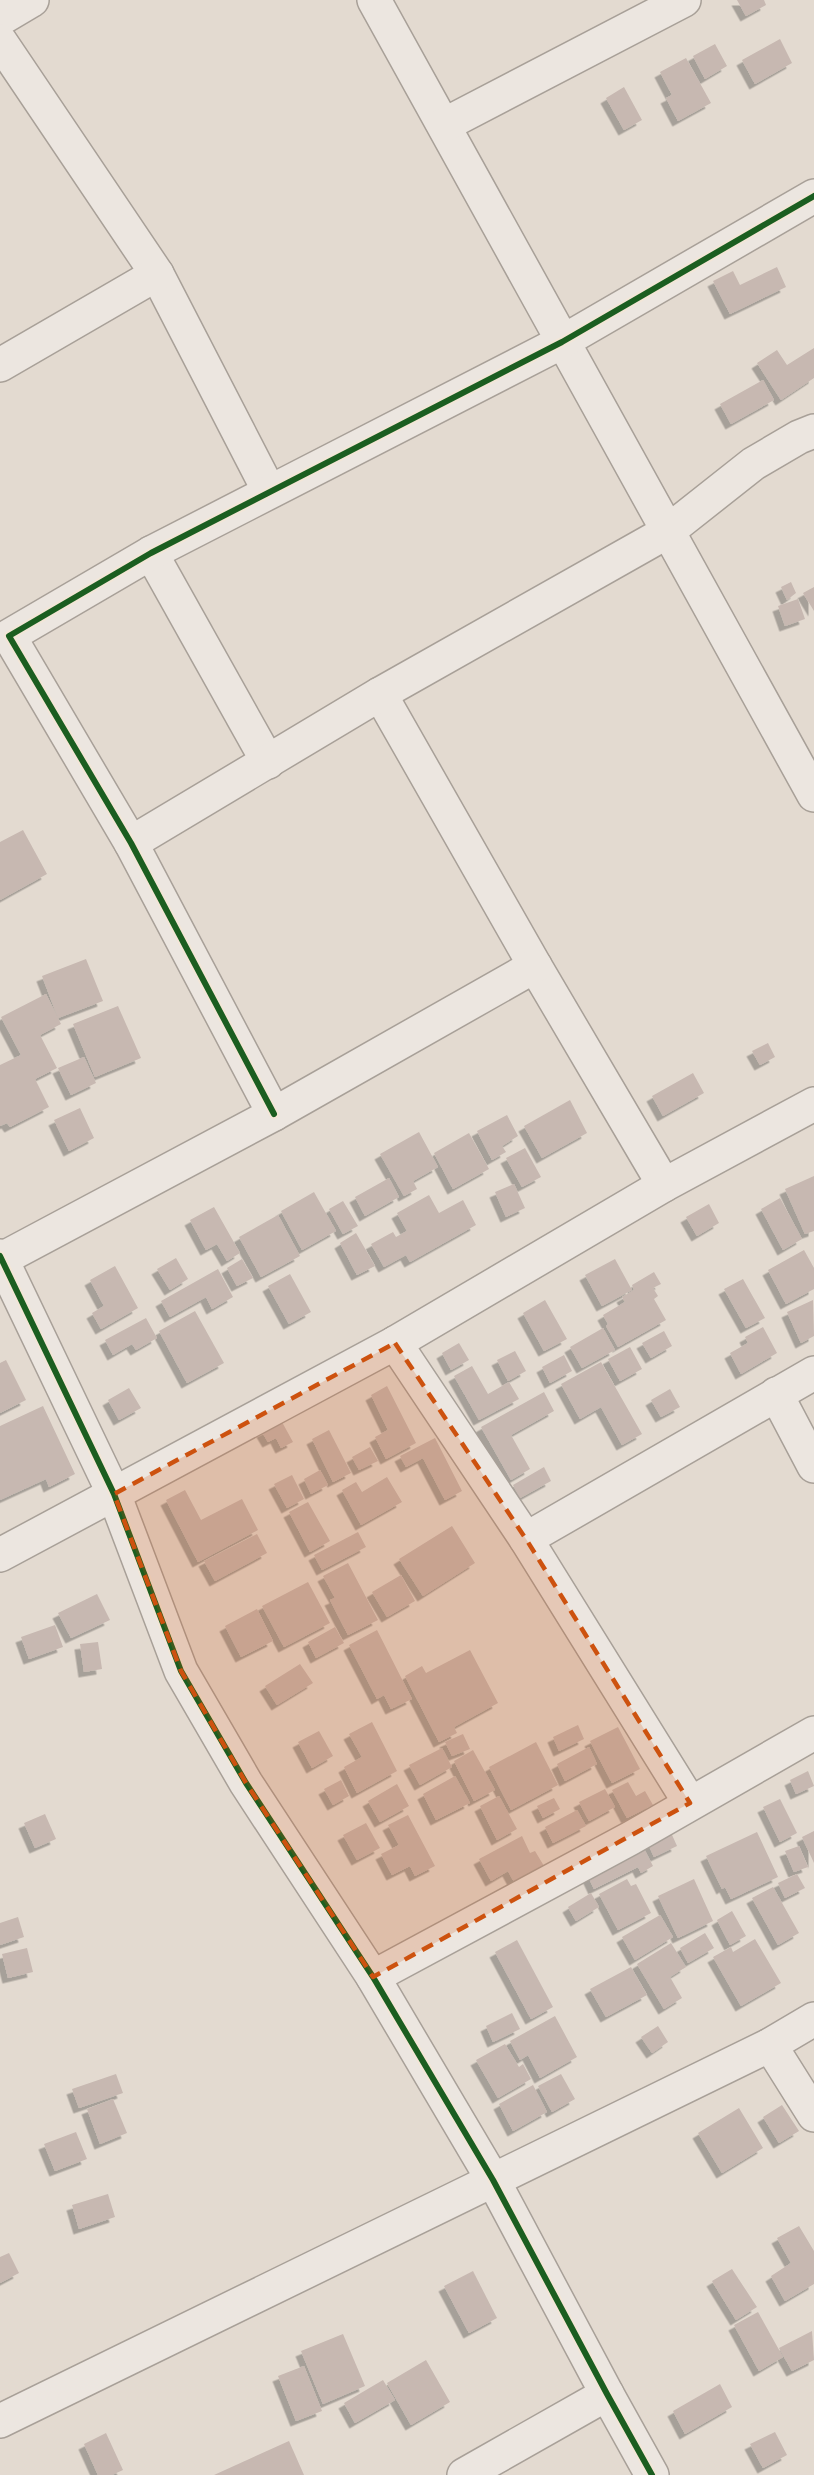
<svg xmlns="http://www.w3.org/2000/svg" width="814" height="2475" viewBox="0 0 814 2475" font-family="'Zilla Slab',serif">
  <defs>
    <filter id="shadow"><feDropShadow dx="-5.5" dy="5.5" stdDeviation="0" flood-color="#0004"/></filter>
  </defs>
  <rect width="100%" height="100%" fill="#e3dad0"/>
  <g fill="#c7b8b1" filter="url(#shadow)">
    <polygon points="737,0 764,0 766,5 746,16"/>
    <polygon points="780,39 792,63 755,84 742,60"/>
    <polygon points="715,44 727,66 705,79 693,56"/>
    <polygon points="686,58 711,103 678,121 666,98 672,95 660,72"/>
    <polygon points="624,87 642,120 624,130 606,98"/>
    <polygon points="777,267 786,287 730,314 713,281 733,271 740,285"/>
    <polygon points="814,348 814,378 781,400 757,363 777,350 787,365"/>
    <polygon points="763,380 774,400 731,424 720,404"/>
    <polygon points="791,582 796,593 787,600 781,587"/>
    <polygon points="814,587 814,611 803,593"/>
    <polygon points="798,599 805,619 785,626 778,606"/>
    <polygon points="23,830 47,874 0,900 0,842"/>
    <polygon points="86,959 103,1001 58,1018 42,976"/>
    <polygon points="46,994 61,1024 40,1035 57,1068 35,1079 49,1107 10,1127 7,1123 0,1126 0,1065 21,1055 1,1017"/>
    <polygon points="118,1006 141,1058 95,1077 73,1024"/>
    <polygon points="768,1043 775,1057 760,1065 752,1051"/>
    <polygon points="84,1057 96,1083 71,1095 58,1068"/>
    <polygon points="693,1073 704,1093 663,1116 652,1096"/>
    <polygon points="570,1100 587,1133 542,1158 524,1126"/>
    <polygon points="80,1108 94,1138 69,1151 54,1120"/>
    <polygon points="507,1115 518,1136 502,1146 506,1152 492,1160 477,1131"/>
    <polygon points="419,1132 438,1167 413,1181 417,1189 404,1196 380,1154"/>
    <polygon points="469,1133 489,1169 453,1189 434,1153"/>
    <polygon points="525,1148 541,1177 522,1187 506,1158"/>
    <polygon points="814,1176 814,1231 805,1234 785,1189"/>
    <polygon points="389,1178 399,1197 365,1216 355,1197"/>
    <polygon points="514,1184 525,1208 506,1217 495,1192"/>
    <polygon points="314,1192 336,1231 302,1250 281,1211"/>
    <polygon points="429,1195 439,1213 463,1200 476,1225 410,1262 406,1255 384,1267 371,1244 393,1232 396,1237 407,1231 397,1213"/>
    <polygon points="780,1198 802,1239 783,1250 761,1209"/>
    <polygon points="343,1201 358,1226 343,1234 329,1209"/>
    <polygon points="709,1204 719,1223 697,1236 686,1217"/>
    <polygon points="214,1207 240,1253 227,1261 217,1244 206,1250 190,1220"/>
    <polygon points="278,1215 300,1256 261,1277 239,1237"/>
    <polygon points="356,1233 375,1266 357,1275 340,1243"/>
    <polygon points="804,1250 814,1268 814,1289 786,1304 768,1270"/>
    <polygon points="176,1258 188,1279 170,1290 157,1269"/>
    <polygon points="242,1259 253,1278 237,1286 227,1268"/>
    <polygon points="615,1259 632,1290 602,1306 585,1275"/>
    <polygon points="115,1266 138,1308 101,1329 92,1313 104,1306 90,1280"/>
    <polygon points="218,1269 233,1297 212,1309 206,1297 170,1317 161,1301"/>
    <polygon points="654,1272 661,1284 653,1288 658,1296 654,1299 666,1320 618,1347 606,1326 608,1324 603,1315 625,1302 622,1297 634,1290 632,1285"/>
    <polygon points="290,1274 311,1312 289,1324 268,1286"/>
    <polygon points="743,1279 765,1318 746,1328 724,1289"/>
    <polygon points="545,1300 567,1339 544,1351 523,1313"/>
    <polygon points="813,1300 814,1336 801,1343 787,1312"/>
    <polygon points="195,1311 224,1363 187,1383 159,1331"/>
    <polygon points="146,1318 157,1338 136,1350 132,1344 113,1355 105,1340"/>
    <polygon points="763,1327 777,1353 741,1374 730,1353 748,1343 745,1337"/>
    <polygon points="603,1328 615,1350 582,1368 570,1347"/>
    <polygon points="664,1331 672,1346 651,1358 642,1343"/>
    <polygon points="459,1343 469,1360 451,1370 442,1353"/>
    <polygon points="630,1347 642,1369 620,1381 608,1359"/>
    <polygon points="515,1351 526,1371 508,1381 497,1360"/>
    <polygon points="564,1355 572,1371 550,1383 542,1367"/>
    <polygon points="6,1360 26,1400 0,1413 0,1363"/>
    <polygon points="601,1362 642,1434 622,1445 601,1407 580,1419 561,1384"/>
    <polygon points="472,1366 488,1394 509,1382 519,1399 479,1420 454,1376"/>
    <polygon points="387,1386 416,1443 386,1459 375,1437 388,1430 371,1395"/>
    <polygon points="129,1388 141,1408 119,1420 108,1400"/>
    <polygon points="670,1389 680,1407 661,1417 651,1400"/>
    <polygon points="544,1392 554,1411 511,1435 530,1469 511,1480 481,1427"/>
    <polygon points="43,1406 75,1474 49,1487 46,1479 0,1500 0,1426"/>
    <polygon points="282,1422 293,1442 281,1448 276,1438 268,1442 262,1432"/>
    <polygon points="329,1430 351,1473 333,1482 312,1439"/>
    <polygon points="435,1438 462,1491 445,1500 423,1458 406,1467 400,1456"/>
    <polygon points="370,1447 378,1461 359,1470 352,1457"/>
    <polygon points="544,1467 551,1481 520,1498 513,1485"/>
    <polygon points="320,1470 328,1485 311,1494 304,1479"/>
    <polygon points="292,1475 304,1499 287,1508 274,1484"/>
    <polygon points="387,1477 402,1502 361,1525 342,1490 356,1482 362,1492"/>
    <polygon points="185,1490 201,1520 242,1499 258,1530 198,1562 166,1500"/>
    <polygon points="308,1502 330,1541 310,1552 289,1512"/>
    <polygon points="452,1526 475,1563 423,1596 399,1559"/>
    <polygon points="358,1532 366,1547 322,1570 314,1555"/>
    <polygon points="257,1534 267,1553 215,1581 204,1561"/>
    <polygon points="348,1563 378,1620 348,1635 330,1600 335,1598 323,1576"/>
    <polygon points="401,1575 415,1601 387,1617 372,1592"/>
    <polygon points="308,1582 330,1623 284,1647 262,1606"/>
    <polygon points="97,1594 110,1620 71,1638 58,1613"/>
    <polygon points="257,1609 273,1641 241,1657 225,1626"/>
    <polygon points="55,1625 63,1647 29,1659 21,1637"/>
    <polygon points="335,1627 344,1643 316,1658 308,1642"/>
    <polygon points="377,1630 412,1699 391,1709 384,1695 377,1699 349,1645"/>
    <polygon points="98,1642 102,1669 84,1672 80,1644"/>
    <polygon points="470,1650 498,1703 454,1727 457,1733 439,1742 405,1676 422,1666 426,1673"/>
    <polygon points="300,1664 313,1683 277,1705 265,1686"/>
    <polygon points="372,1722 397,1771 357,1793 344,1767 362,1757 349,1734"/>
    <polygon points="578,1725 584,1739 559,1751 553,1737"/>
    <polygon points="618,1727 640,1769 612,1783 590,1741"/>
    <polygon points="319,1731 333,1756 312,1768 298,1742"/>
    <polygon points="463,1734 470,1749 452,1756 445,1742"/>
    <polygon points="536,1742 558,1785 511,1810 489,1767"/>
    <polygon points="589,1747 597,1764 565,1781 557,1764"/>
    <polygon points="442,1748 452,1767 420,1785 409,1765"/>
    <polygon points="473,1750 495,1790 474,1801 454,1761"/>
    <polygon points="808,1771 814,1786 796,1794 790,1780"/>
    <polygon points="455,1776 470,1803 436,1820 423,1794"/>
    <polygon points="341,1780 349,1796 333,1805 324,1789"/>
    <polygon points="628,1782 636,1796 645,1791 653,1805 627,1818 612,1790"/>
    <polygon points="397,1784 409,1806 380,1822 368,1801"/>
    <polygon points="605,1789 615,1807 589,1821 579,1802"/>
    <polygon points="499,1796 517,1829 497,1840 480,1806"/>
    <polygon points="554,1798 560,1809 543,1818 537,1806"/>
    <polygon points="780,1799 797,1833 780,1842 763,1807"/>
    <polygon points="577,1810 586,1826 553,1843 545,1827"/>
    <polygon points="45,1814 56,1839 35,1848 24,1823"/>
    <polygon points="408,1815 435,1866 415,1876 410,1866 392,1875 381,1854 399,1845 388,1825"/>
    <polygon points="366,1823 380,1848 357,1860 343,1835"/>
    <polygon points="668,1826 677,1846 654,1857 645,1837"/>
    <polygon points="814,1831 814,1863 802,1837"/>
    <polygon points="757,1832 778,1877 731,1899 725,1887 722,1889 706,1856"/>
    <polygon points="522,1836 530,1853 535,1851 544,1866 514,1882 508,1871 491,1881 479,1859"/>
    <polygon points="642,1845 653,1866 641,1873 638,1867 594,1889 586,1872"/>
    <polygon points="799,1846 808,1867 794,1872 785,1851"/>
    <polygon points="797,1874 805,1888 785,1898 778,1883"/>
    <polygon points="627,1879 631,1886 636,1884 651,1913 618,1930 599,1894"/>
    <polygon points="694,1879 713,1921 678,1938 658,1896"/>
    <polygon points="773,1887 799,1933 778,1945 752,1898"/>
    <polygon points="591,1893 599,1907 576,1921 568,1907"/>
    <polygon points="732,1911 746,1936 730,1945 717,1920"/>
    <polygon points="660,1915 673,1937 635,1960 622,1937"/>
    <polygon points="18,1917 24,1937 0,1945 0,1923"/>
    <polygon points="705,1933 714,1948 688,1963 680,1948"/>
    <polygon points="755,1939 781,1983 741,2006 713,1957 731,1947 733,1952"/>
    <polygon points="517,1940 553,2007 531,2019 495,1952"/>
    <polygon points="671,1943 686,1967 670,1977 682,1998 664,2009 637,1964"/>
    <polygon points="27,1948 33,1972 8,1978 2,1954"/>
    <polygon points="631,1967 647,1995 606,2017 590,1989"/>
    <polygon points="512,2013 520,2029 493,2042 486,2026"/>
    <polygon points="555,2016 577,2057 540,2078 528,2055 520,2060 510,2041"/>
    <polygon points="658,2026 668,2042 652,2053 641,2037"/>
    <polygon points="505,2044 519,2067 523,2064 531,2079 498,2098 476,2060"/>
    <polygon points="116,2074 123,2093 79,2108 72,2089"/>
    <polygon points="561,2074 575,2099 552,2112 538,2086"/>
    <polygon points="533,2085 547,2112 513,2131 499,2104"/>
    <polygon points="113,2099 127,2133 100,2144 87,2109"/>
    <polygon points="782,2105 799,2131 779,2143 763,2117"/>
    <polygon points="739,2108 763,2148 722,2173 698,2133"/>
    <polygon points="76,2132 87,2159 55,2171 44,2144"/>
    <polygon points="108,2194 115,2217 79,2229 72,2205"/>
    <polygon points="799,2226 814,2251 814,2284 785,2301 771,2276 791,2263 777,2238"/>
    <polygon points="9,2253 19,2273 0,2283 0,2257"/>
    <polygon points="732,2269 757,2307 736,2320 712,2281"/>
    <polygon points="473,2271 497,2318 469,2333 444,2286"/>
    <polygon points="758,2312 783,2357 759,2371 734,2325"/>
    <polygon points="812,2331 814,2360 792,2371 779,2348"/>
    <polygon points="343,2334 365,2386 323,2404 301,2351"/>
    <polygon points="426,2360 450,2402 411,2425 387,2383"/>
    <polygon points="304,2366 322,2411 296,2421 278,2376"/>
    <polygon points="383,2380 395,2400 355,2423 344,2403"/>
    <polygon points="720,2384 732,2407 685,2434 673,2411"/>
    <polygon points="775,2432 787,2455 763,2468 750,2444"/>
    <polygon points="106,2433 123,2470 112,2475 98,2475 84,2444"/>
    <polygon points="289,2441 304,2475 214,2475"/>
  </g>
  <g fill="none" stroke-linecap="round" stroke-linejoin="round">
    <g stroke="#a8a098" stroke-width="36">
      <g id="minor">
        <polyline points="374,0 814,795"/>
        <polyline points="0,19 32,0"/>
        <polyline points="0,41 157,274 269,491"/>
        <polyline points="444,125 684,0"/>
        <polyline points="0,365 157,274"/>
        <polyline points="151,553 268,762"/>
        <polyline points="380,694 535,966 664,1185"/>
        <polyline points="131,843 380,694 667,532 753,464 799,437 814,431"/>
        <polyline points="274,1114 131,843 9,636 151,553 562,342 814,196"/>
        <polyline points="0,1256 114,1494 181,1671 246,1783 373,1977 493,2180 607,2394 652,2475"/>
        <polyline points="2,1259 274,1114 535,966"/>
        <polyline points="395,1343 526,1539 690,1803"/>
        <polyline points="776,1394 814,1466"/>
        <polyline points="526,1539 814,1373"/>
        <polyline points="0,1555 395,1343 664,1185 814,1104"/>
        <polyline points="373,1977 631,1838 814,1733"/>
        <polyline points="770,2045 814,2115"/>
        <polyline points="0,2421 770,2045 814,2019"/>
        <polyline points="464,2475 607,2394"/>
      </g>
    </g>
    <use href="#minor" stroke="#ece6e0" stroke-width="33"/>
    <g stroke="#f3e6d7" stroke-width="10">
      <g id="cycleway">
        <polyline points="274,1114 131,843 9,636 151,553 562,342 814,196"/>
        <polyline points="0,1256 114,1494 181,1671 246,1783 373,1977 493,2180 607,2394 652,2475"/>
      </g>
    </g>
    <use href="#cycleway" stroke="#1b5e20" stroke-width="6"/>
  </g>
  <path fill="#cd520f" fill-opacity="0.2" stroke="#cd520f" stroke-width="4.5" stroke-dasharray="12 8" stroke-linejoin="round" d="M395,1343L526,1539L690,1803L373,1977L246,1783L181,1671L114,1494Z"/>
</svg>
